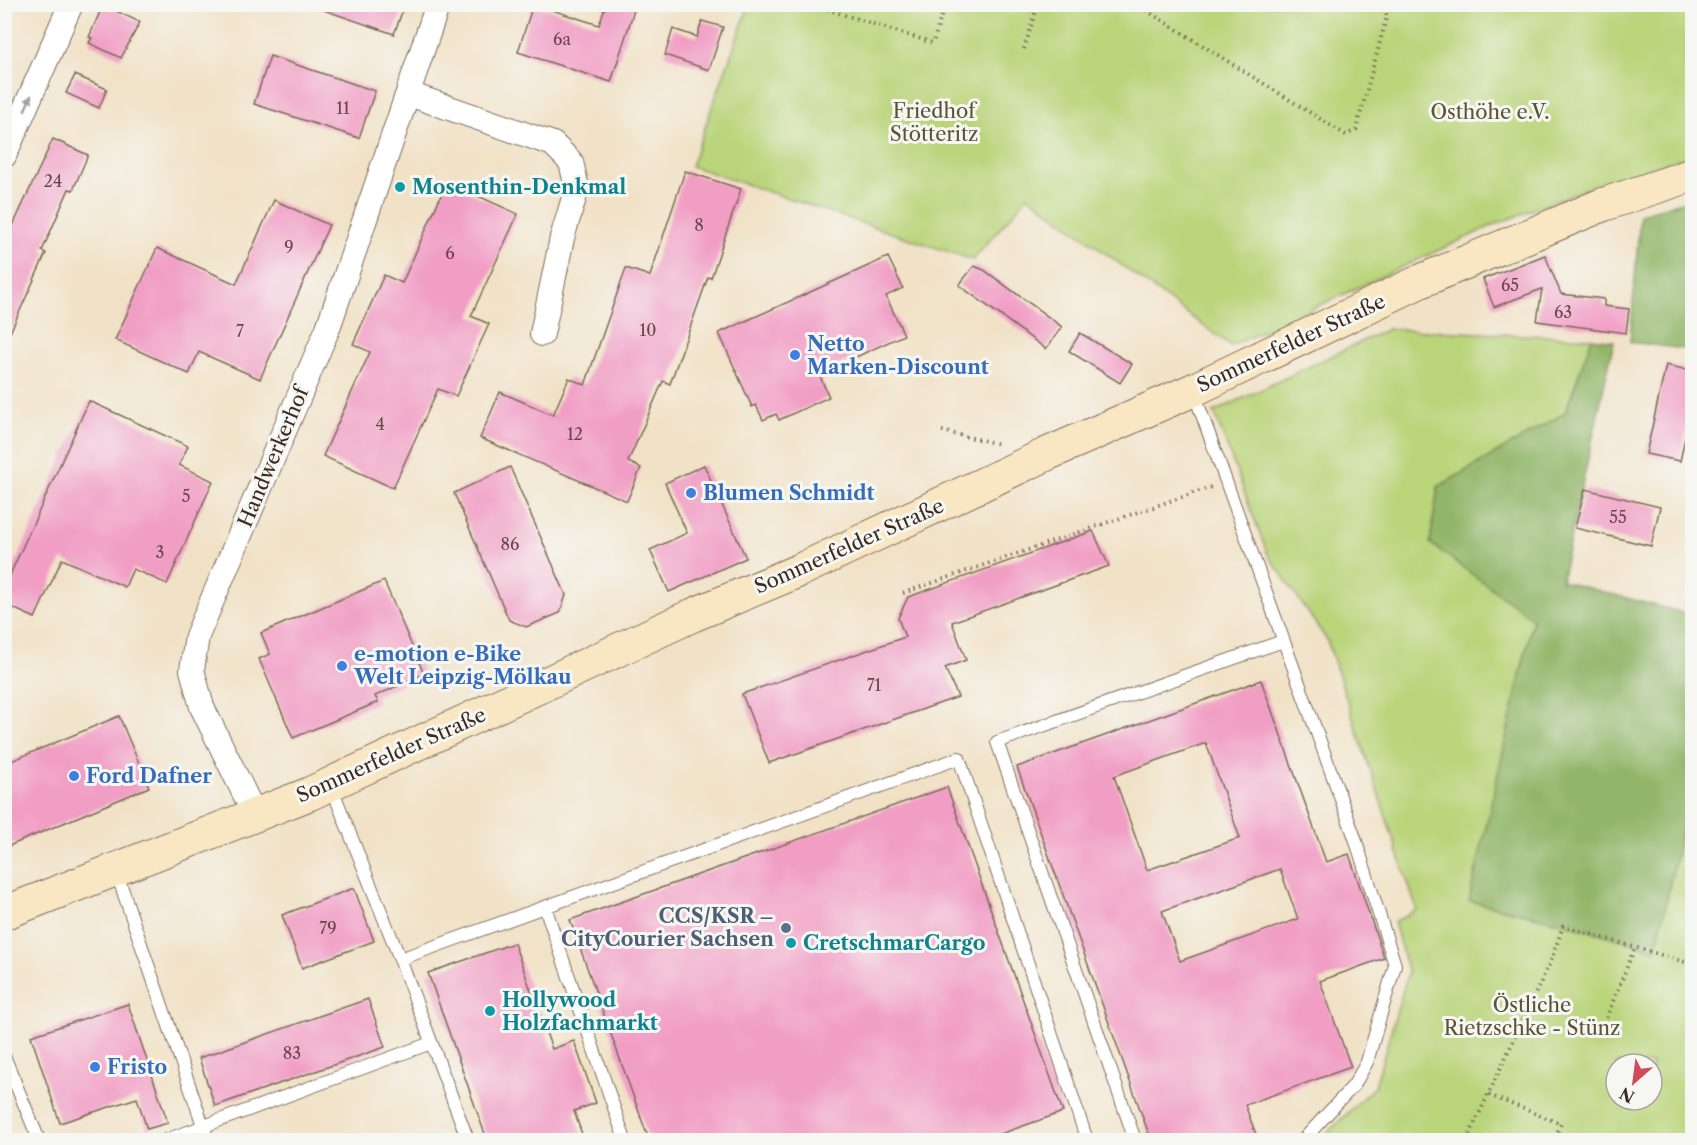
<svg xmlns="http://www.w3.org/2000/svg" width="1697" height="1145" viewBox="0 0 1697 1145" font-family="'Libre Caslon Text',serif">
  <rect width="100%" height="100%" fill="#f6f6f2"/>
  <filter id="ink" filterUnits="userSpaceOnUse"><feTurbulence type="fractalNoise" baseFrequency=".0167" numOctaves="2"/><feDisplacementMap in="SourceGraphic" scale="12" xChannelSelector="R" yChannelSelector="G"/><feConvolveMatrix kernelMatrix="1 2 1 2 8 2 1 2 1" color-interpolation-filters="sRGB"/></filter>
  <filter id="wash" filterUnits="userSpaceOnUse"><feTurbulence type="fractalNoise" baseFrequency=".008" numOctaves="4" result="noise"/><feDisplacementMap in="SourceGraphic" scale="24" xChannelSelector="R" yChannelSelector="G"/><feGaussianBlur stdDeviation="1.35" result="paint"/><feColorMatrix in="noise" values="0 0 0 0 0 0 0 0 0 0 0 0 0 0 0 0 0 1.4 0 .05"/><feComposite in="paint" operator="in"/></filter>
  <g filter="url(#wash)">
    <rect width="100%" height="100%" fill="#f1e2c7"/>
    <g fill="#b9d479" stroke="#7a7f4c" stroke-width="1.5" fill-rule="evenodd">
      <polygon points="1674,4 1692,5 1692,155 1592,186 1489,227 1231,346 1028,196 973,260 691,166 749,5"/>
      <path d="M1388,329L1592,338L1565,413L1438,487L1430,543L1533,618L1470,901L1564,923L1656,950L1692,779V1140H1320L1375,1086L1408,973L1394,922L1417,910L1327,640L1268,555L1214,412ZM1616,1064H1652V1100H1616Z"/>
    </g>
    <g fill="#92b669" stroke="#667044" stroke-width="1.5">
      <polygon points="1692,199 1692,350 1630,342 1640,214"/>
      <polygon points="1592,338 1614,341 1561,581 1692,615 1692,779 1656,950 1564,923 1469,901 1533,619 1430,543 1438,487 1565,413"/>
    </g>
    <g id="blocks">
      <g fill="#f19ec5" fill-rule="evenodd">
        <polygon points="318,4 405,4 394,34 318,8"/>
        <polygon points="533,4 599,25 606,4 636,4 611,82 518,52"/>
        <polygon points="103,5 140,22 121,58 89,43 92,38 89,37"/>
        <polygon points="702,21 723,27 709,70 665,55 673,29 697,37"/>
        <polygon points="270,56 375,91 359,138 254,104"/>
        <polygon points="75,75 107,89 99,108 66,93"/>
        <polygon points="53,139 88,155 73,190 69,189 42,251 46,253 4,346 4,245"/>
        <polygon points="685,171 741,189 711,278 708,277 670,384 663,381 628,462 641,468 627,501 480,438 500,392 553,415 569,378 585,385 626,268 650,276"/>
        <polygon points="447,182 518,214 471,316 489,324 456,396 438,389 393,488 323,456 370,352 353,344 384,275 402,283"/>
        <polygon points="274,200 329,225 260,379 199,352 189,374 115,340 157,248 236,284"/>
        <polygon points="1545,255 1561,294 1604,299 1604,306 1629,309 1626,333 1537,321 1542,289 1494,307 1483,279"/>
        <polygon points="888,257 903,288 886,296 904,335 819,374 829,397 779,420 776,414 763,420 756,405 752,407 719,333"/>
        <polygon points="974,266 984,270 1062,327 1046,349 959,285"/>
        <polygon points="1080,333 1132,364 1120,383 1069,351"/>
        <polygon points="1666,365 1692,371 1692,406 1680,461 1646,454"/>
        <polygon points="89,401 188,446 179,465 213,481 167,584 133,569 125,587 62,559 35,618 4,604 4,588"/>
        <polygon points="704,465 746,558 669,592 650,550 687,533 665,483"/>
        <polygon points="510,467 566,595 560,613 526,627 509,620 454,493"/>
        <polygon points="1585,489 1660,507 1651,546 1575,528"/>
        <polygon points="1093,531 1109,566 952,622 966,660 945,668 958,697 769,763 742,694 905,637 898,618 908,597"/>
        <polygon points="384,581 424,674 375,696 378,702 293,738 259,659 270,654 261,633"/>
        <path d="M1261,680L1326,862L1349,854L1384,958L1320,981L1351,1067L1245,1105L1258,1140H1151L1017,767ZM1206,743L1240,838L1147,870L1114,776ZM1280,869L1298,919L1180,961L1162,911Z"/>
        <polygon points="119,716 149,787 4,848 4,764"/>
        <polygon points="947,787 1063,1112 983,1140 649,1140 570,920"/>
        <polygon points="354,888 374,941 302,968 282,915"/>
        <polygon points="514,943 552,1049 574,1041 596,1103 574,1111 584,1140 487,1140 428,973"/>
        <polygon points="368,999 385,1047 215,1106 199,1058"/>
        <polygon points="128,1004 168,1123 147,1129 137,1098 60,1123 31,1036"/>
      </g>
    </g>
  </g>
  <g filter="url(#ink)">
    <use href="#blocks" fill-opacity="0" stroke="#7b6a59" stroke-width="1.5"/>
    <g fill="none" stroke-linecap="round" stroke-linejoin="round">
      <g stroke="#7b6a59" stroke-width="14">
        <g id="service">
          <polyline points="1193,390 1355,838 1395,965 1367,1062 1354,1085 1303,1140"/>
          <polyline points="331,786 400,959 468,1140"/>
          <polyline points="116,871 208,1140"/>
          <polyline points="545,907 625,1140"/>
          <polyline points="400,959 959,758 1087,1140"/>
          <polyline points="4,1056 39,1140"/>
          <polyline points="166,1140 431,1043"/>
          <polyline points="1135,1140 997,742 1283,641"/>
        </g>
      </g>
      <g stroke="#7b6a59" stroke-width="26">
        <g id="minor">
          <polyline points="409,94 553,144 571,162 577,188 562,238 542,334"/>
          <polyline points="4,156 71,4"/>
          <polyline points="255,815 202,707 192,670 197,636 328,328 438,4"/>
        </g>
      </g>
      <g stroke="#7b6a59" stroke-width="35">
        <polyline id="secondary" points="4,913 309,794 693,615 798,571 1047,454 1193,390 1421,281 1602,205 1692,175"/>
      </g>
      <g stroke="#7b6a59" stroke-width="4" stroke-dasharray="1.5 4.5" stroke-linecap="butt">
        <polyline points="810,4 933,43 945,4"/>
        <polyline points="1136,4 1346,135 1356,130 1387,16 1382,4"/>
        <polyline points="1024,49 1038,4"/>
        <polyline points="942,431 999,444"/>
        <polyline points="903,593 1211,487"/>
        <polyline points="1602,1029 1635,947"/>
        <polyline points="1489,1095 1561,1124 1554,1140"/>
        <polyline points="1467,1140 1552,958 1563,926 1692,964"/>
      </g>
      <use href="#service" stroke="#fff" stroke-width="12"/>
      <use href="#minor" stroke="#fff" stroke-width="24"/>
      <use href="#secondary" stroke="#f9e7c3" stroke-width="33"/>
    </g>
    <defs><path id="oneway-solid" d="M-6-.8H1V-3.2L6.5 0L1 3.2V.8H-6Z" transform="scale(1.5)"/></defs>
    <use fill="#a79f9a" href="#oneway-solid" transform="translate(28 103) rotate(-66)"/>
  </g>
  <g fill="#0f9aa8" stroke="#f6f6f2" stroke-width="2">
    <circle cx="400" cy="187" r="6"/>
    <circle cx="791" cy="943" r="6"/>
    <circle cx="490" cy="1011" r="6"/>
  </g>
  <g fill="#3f7fe0" stroke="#f6f6f2" stroke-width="2">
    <circle cx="795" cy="355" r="6"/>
    <circle cx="691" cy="493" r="6"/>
    <circle cx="342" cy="666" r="6"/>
    <circle cx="74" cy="776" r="6"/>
    <circle cx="95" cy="1067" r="6"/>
  </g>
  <circle fill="#5c6f8a" stroke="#f6f6f2" stroke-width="2" cx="786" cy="928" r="6"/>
  <g text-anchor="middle" stroke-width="6" stroke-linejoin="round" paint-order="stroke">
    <g font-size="16" fill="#684748">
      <text x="562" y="45">6a</text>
      <text x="343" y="114">11</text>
      <text x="53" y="187">24</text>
      <text x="699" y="231">8</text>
      <text x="289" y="253">9</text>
      <text x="450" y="259">6</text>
      <text x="1510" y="291">65</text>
      <text x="1563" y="318">63</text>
      <text x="648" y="336">10</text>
      <text x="240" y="337">7</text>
      <text x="380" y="430">4</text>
      <text x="575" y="440">12</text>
      <text x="186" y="502">5</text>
      <text x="1618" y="523">55</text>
      <text x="510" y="550">86</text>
      <text x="160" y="558">3</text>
      <text x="874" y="691">71</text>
      <text x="328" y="934">79</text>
      <text x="292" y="1059">83</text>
    </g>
    <g font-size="20" fill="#5a5435" stroke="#f6f6f2">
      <text x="934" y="118">Friedhof<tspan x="934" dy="23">Stötteritz</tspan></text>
      <text x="1490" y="119">Osthöhe e.V.</text>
      <text x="1532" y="1012">Östliche<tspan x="1532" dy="23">Rietzschke - Stünz</tspan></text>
    </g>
    <g font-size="20" font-weight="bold" fill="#0d838f" stroke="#f6f6f2" text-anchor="start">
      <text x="412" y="194">Mosenthin-Denkmal</text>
      <text x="803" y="950">CretschmarCargo</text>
      <text x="502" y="1007">Hollywood<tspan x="502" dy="23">Holzfachmarkt</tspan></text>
    </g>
    <g font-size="20" fill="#3b2a1e" stroke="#f6f6f2">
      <text transform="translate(1291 343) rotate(-25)" y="7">Sommerfelder Straße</text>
      <text transform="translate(273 457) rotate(-67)" y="7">Handwerkerhof</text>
      <text transform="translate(849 546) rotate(-24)" y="7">Sommerfelder Straße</text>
      <text transform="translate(391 755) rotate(-24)" y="7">Sommerfelder Straße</text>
    </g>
    <g font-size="20" font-weight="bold" fill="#366cbe" stroke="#f6f6f2" text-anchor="start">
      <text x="807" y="351">Netto<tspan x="807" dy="23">Marken-Discount</tspan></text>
      <text x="703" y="500">Blumen Schmidt</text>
      <text x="354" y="661">e-motion e-Bike<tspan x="354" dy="23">Welt Leipzig-Mölkau</tspan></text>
      <text x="86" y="783">Ford Dafner</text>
      <text x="107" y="1074">Fristo</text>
    </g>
    <g font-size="20" font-weight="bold" fill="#4e5e75" stroke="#f6f6f2" text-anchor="end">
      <text x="774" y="923">CCS/KSR –<tspan x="774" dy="23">CityCourier Sachsen</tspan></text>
    </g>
  </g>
  <rect width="1697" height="1145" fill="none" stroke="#f6f6f2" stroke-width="24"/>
  <g transform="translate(1634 1082) rotate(208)"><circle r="28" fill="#f6f6f2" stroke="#aba49d" stroke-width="1.5"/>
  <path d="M0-4.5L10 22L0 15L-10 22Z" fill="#d1495b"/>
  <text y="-9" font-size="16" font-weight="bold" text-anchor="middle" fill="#3b2a1e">N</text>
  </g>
</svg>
